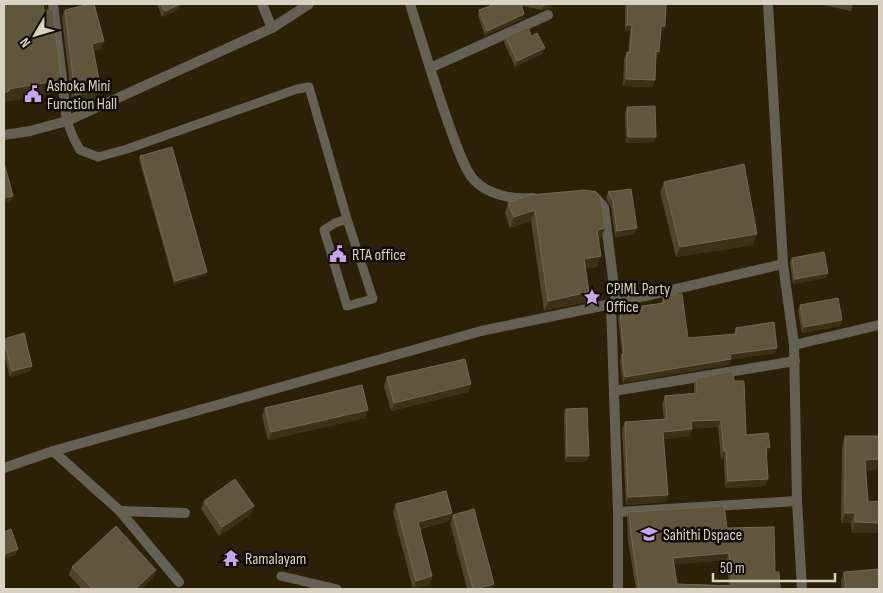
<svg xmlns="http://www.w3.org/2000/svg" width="883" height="593" viewBox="0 0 883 593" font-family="'Sofia Sans Condensed',sans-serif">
  <rect width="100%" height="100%" fill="#2b2106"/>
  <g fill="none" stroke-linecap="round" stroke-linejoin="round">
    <g stroke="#656054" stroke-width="9">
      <polyline points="67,121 73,137 80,150 98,157 127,149 297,89 309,87 347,219 373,299 347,306 324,230 335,223 347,219"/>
      <polyline points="281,576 337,589"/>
    </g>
    <g stroke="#656054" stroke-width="10">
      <polyline points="53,4 67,121"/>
      <polyline points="262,4 272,28"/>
      <path d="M410,4C424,48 437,93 453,136C458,149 465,171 475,181C489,195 514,200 533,198"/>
      <polyline points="768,4 783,264"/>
      <polyline points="430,68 548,15"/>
      <polyline points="4,135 30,131 67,121 272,28 309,4"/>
      <polyline points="594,196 604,207 616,303"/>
      <polyline points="611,304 618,512 618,589"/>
      <polyline points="794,345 879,325"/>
      <polyline points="614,391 795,361"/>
      <polyline points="53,451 120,511 179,582"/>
      <polyline points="4,468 53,451 481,331 616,303 783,264 794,345 797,501 802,589"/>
      <polyline points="120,511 185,513"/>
      <polyline points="618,512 797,501"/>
    </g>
  </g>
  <g fill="#50462d" fill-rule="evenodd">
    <polygon points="157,4 181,4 179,10 162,17"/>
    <polygon points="488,4 553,4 551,9 542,10 522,6 522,19 485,36 478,15 479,10 490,6"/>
    <polygon points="625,4 666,4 662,33 661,33 659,52 657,58 656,58 653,87 623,86 624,59 627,52 628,53 630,31 625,31"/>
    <polygon points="823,4 853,4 851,11 823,5"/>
    <polygon points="65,10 101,49 94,51 101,90 98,98 72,103 62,18"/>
    <polygon points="531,36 545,48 542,54 515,67 504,42 506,37"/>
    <polygon points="627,107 654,142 626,143 625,113"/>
    <polygon points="140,156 206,275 174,284 139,159"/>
    <polygon points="664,182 753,245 676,257 660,192"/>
    <polygon points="608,192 635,234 615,237 611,206 606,198"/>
    <polygon points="530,195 601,239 598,239 597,267 586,268 586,302 544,311 531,221 510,228 505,213 508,203"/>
    <polygon points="792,258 826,278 793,284 790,263"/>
    <polygon points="663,296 688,338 734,334 736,328 777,348 775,353 731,359 729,365 623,383 620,363 620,360 622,354 618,318 620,312 640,310 642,306 661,304"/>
    <polygon points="800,305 840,326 802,333 798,311"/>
    <polygon points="4,342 32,366 30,371 10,377 4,355"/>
    <polygon points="387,377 468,392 391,411 384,386"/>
    <polygon points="696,378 734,381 746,435 767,455 766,455 765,486 725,488 724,458 721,459 718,427 692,428 690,436 663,439 665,502 626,505 622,429 625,422 664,419 662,404 665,396 694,393 694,385"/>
    <polygon points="265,408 365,418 268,440 262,416"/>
    <polygon points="566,409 587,461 565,462 564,414"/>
    <polygon points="845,436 879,436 879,469 866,470 868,502 879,501 879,533 852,533 851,523 841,523 842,446"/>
    <polygon points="204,501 254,506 251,514 219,536 201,509"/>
    <polygon points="396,504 449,521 420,529 432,576 429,585 413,589 393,512"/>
    <path d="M629,512L727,528L775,572L780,589H636L628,541L627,518ZM726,560L729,585L677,584L674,564Z"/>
    <polygon points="453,515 492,589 467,589 450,523"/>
    <polygon points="72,567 153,578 141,589 82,589 69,575"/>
    <polygon points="844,572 879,589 842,589 841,581"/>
  </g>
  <g fill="#3b3117">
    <polygon points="181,4 179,10 162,17 165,11"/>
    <polygon points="553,4 551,9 542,10 544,5"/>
    <polygon points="524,14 522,19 485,36 487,31"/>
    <polygon points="627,25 632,25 630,31 625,31"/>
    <polygon points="661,26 665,26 662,33 659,32"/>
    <polygon points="104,41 101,49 89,52 92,44"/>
    <polygon points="545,48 542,54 515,67 517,61"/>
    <polygon points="656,51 659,52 657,58 653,58"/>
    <polygon points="626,79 655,80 653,87 623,86"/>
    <polygon points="61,80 57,93 6,102 5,104 4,104 4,93 9,89"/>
    <polygon points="101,90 98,98 72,103 75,95"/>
    <polygon points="628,137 656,137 654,142 626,143"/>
    <polygon points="13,196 11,202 4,204 4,198"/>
    <polygon points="535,210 531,221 510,228 514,217"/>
    <polygon points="605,228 601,239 593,240 597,230"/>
    <polygon points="637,228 635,234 615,237 617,231"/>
    <polygon points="757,234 753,245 676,257 680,247"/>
    <polygon points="601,256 597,267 581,269 584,259"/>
    <polygon points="207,272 206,275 174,284 175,281"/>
    <polygon points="828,273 826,278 793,284 795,279"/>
    <polygon points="589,292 586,302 544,311 548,301"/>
    <polygon points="842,320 840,326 802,333 804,327"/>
    <polygon points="777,348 775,353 728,360 730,354"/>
    <polygon points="731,359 729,365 623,383 625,377"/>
    <polygon points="32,366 30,371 10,377 12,371"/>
    <polygon points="471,384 468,392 391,411 394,403"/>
    <polygon points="368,410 365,418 268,440 271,432"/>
    <polygon points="721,420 718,427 689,429 691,421"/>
    <polygon points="692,429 690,436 660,439 663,432"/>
    <polygon points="770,447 767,455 763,455 766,448"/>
    <polygon points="724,451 726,451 724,458 721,459"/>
    <polygon points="567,456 589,456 587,461 565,462"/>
    <polygon points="879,459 879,469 861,470 865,460"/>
    <polygon points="768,479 765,486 725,488 728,481"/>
    <polygon points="668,495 665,502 626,505 628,497"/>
    <polygon points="254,506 251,514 219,536 222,527"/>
    <polygon points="452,513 449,521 415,530 418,522"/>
    <polygon points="845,513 855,513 851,523 841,523"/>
    <polygon points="855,522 879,523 879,533 852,533"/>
    <polygon points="18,549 16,555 4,559 4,554"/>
    <polygon points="729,553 726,560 671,565 673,558"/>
    <polygon points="156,570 153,578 141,589 135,589"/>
    <polygon points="432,576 429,585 413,589 416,581"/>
    <polygon points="494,584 492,589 475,589"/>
  </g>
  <g fill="#5f563d" stroke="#726952" fill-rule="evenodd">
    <polygon points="4,4 43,4 44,11 53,9 61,80 9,89 9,91 4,93"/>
    <polygon points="90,4 94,4 104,41 92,44 101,90 75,95 65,10"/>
    <polygon points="161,4 181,4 165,11"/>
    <polygon points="493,4 521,4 524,14 487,31 479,10 493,5"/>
    <polygon points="536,4 553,4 544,5"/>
    <polygon points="628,4 666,4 665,26 661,26 659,52 656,51 655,80 626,79 627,52 630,53 632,25 627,25"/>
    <polygon points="528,27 531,36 537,33 545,48 517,61 506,37"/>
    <polygon points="655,106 656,137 628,137 627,107"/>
    <polygon points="172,147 207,272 175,281 140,156"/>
    <polygon points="4,163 13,196 4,198"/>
    <polygon points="744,164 757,234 680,247 664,182"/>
    <polygon points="631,189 637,228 617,231 613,201 608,192"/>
    <polygon points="585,190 596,192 601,199 605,228 597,230 601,256 584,259 589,292 548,301 535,210 514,217 508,203 530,195"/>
    <polygon points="824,252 828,273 795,279 792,258"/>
    <polygon points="682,294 688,338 736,334 736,328 774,322 777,348 730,354 731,359 625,377 622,358 622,354 624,354 620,312 642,310 642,306 664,303 663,296"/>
    <polygon points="838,298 842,320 804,327 800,305"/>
    <polygon points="24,333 32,366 12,371 4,342 4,339"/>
    <polygon points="465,359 471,384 394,403 387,377"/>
    <polygon points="733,371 734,381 744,381 746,435 768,433 770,447 766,448 768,479 728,481 726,451 724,451 721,420 691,421 692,429 663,432 668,495 628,497 625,422 667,419 665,396 697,393 696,378"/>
    <polygon points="362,385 368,410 271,432 265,408"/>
    <polygon points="587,408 589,456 567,456 566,409"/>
    <polygon points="845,436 879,436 879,459 865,460 868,502 879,501 879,523 855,522 855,513 845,513"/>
    <polygon points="235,479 254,506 222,527 204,501"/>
    <polygon points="446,491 452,513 418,522 432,576 416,581 396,504"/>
    <path d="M724,506L727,528L774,527L775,572H779L780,589H639L631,534L629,512ZM729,553L732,586L677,584L673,558Z"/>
    <polygon points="474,509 494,584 475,589 473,589 453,515"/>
    <polygon points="116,526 156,570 135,589 93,589 72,567"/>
    <polygon points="11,529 18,549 4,554 4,532"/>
    <polygon points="879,569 879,589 846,589 844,572"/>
  </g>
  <defs>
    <g id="civic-bare" transform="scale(1.35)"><path d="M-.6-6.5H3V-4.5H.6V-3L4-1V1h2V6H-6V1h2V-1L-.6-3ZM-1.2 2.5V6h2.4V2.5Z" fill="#c8a5ef" stroke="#0f0b03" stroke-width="2.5" paint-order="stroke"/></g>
    <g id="sight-bare" transform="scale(1.35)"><path d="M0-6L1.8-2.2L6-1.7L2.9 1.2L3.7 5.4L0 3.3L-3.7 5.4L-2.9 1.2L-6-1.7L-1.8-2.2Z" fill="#c8a5ef" stroke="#0f0b03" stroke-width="2.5" paint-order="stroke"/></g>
    <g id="school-bare" transform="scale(1.35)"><path d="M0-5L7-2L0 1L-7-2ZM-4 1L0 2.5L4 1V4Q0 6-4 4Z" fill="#c8a5ef" stroke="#0f0b03" stroke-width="2.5" paint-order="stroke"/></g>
    <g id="temple-bare" transform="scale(1.35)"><path d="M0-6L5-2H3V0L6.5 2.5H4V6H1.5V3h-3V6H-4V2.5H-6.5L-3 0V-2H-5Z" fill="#c8a5ef" stroke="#0f0b03" stroke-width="2.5" paint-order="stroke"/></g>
  </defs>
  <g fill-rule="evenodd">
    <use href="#civic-bare" x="33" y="94"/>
    <use href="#civic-bare" x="338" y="254"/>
    <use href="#sight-bare" x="592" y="297"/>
    <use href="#school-bare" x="649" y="534"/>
    <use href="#temple-bare" x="231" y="558"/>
  </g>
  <g text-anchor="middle" stroke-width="5" stroke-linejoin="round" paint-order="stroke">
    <g font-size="16" fill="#d8d2c3" stroke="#0f0b03" text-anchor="start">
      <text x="47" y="91">Ashoka Mini<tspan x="47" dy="18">Function Hall</tspan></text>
      <text x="352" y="260">RTA office</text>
      <text x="606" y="294">CPIML Party<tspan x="606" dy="18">Office</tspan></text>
      <text x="663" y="540">Sahithi Dspace</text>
      <text x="245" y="564">Ramalayam</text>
    </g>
  </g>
  <rect width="883" height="593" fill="none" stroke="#d8d2c3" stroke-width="10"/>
  <g transform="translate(35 35) rotate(232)" stroke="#0f0b03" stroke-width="4" paint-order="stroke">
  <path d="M0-4L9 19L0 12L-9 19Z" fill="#d8d2c3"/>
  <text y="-8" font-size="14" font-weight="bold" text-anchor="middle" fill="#d8d2c3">N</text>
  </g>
  <path d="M713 573v8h122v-8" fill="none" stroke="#d8d2c3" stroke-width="2.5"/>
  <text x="720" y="573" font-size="15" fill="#d8d2c3" stroke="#0f0b03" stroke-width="4" paint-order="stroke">50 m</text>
</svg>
